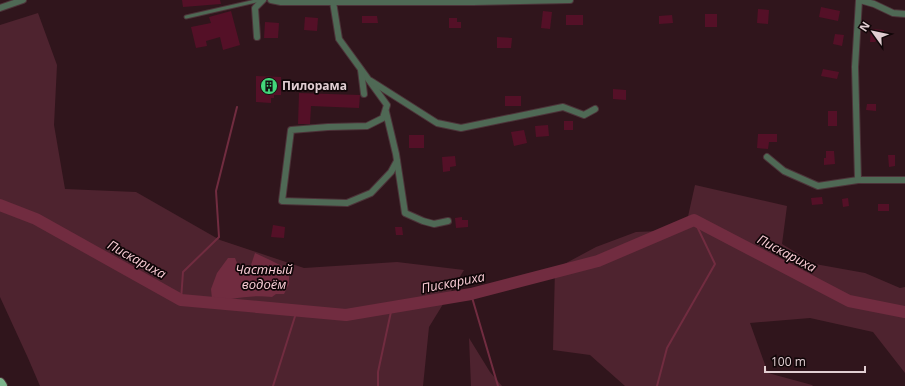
<svg xmlns="http://www.w3.org/2000/svg" width="905" height="386" viewBox="0 0 905 386" font-family="'Open Sans',sans-serif">
  <rect width="100%" height="100%" fill="#30151c"/>
  <g fill="#4e232f">
    <polygon points="38,13 57,65 54,125 65,189 136,192 220,240 304,268 397,262 464,270 429,327 423,386 40,386 28,358 0,297 0,25"/>
    <polygon points="695,185 787,206 782,244 815,264 865,273 900,288 905,287 905,373 873,332 810,318 750,323 768,373 812,385 813,386 625,386 590,355 553,350 555,269 596,247 636,232 685,230"/>
    <polygon points="469,338 490,372 502,386 471,386"/>
  </g>
  <path fill="#712c40" d="M255,253L270,260L284,267L285,272L289,276V284L284,294H276L272,297C257,295 245,297 231,299C225,300 218,299 212,299L211,289L217,273L228,258H235L240,270L244,272L251,265Z"/>
  <g fill="none" stroke-linecap="round" stroke-linejoin="round">
    <g stroke="#712c40" stroke-width="2">
      <polyline points="471,294 498,386"/>
      <polyline points="181,300 183,272 219,237 216,191 237,107"/>
      <polyline points="273,386 297,310"/>
      <polyline points="378,386 378,372 392,307"/>
      <polyline points="657,386 667,348 715,264 694,220"/>
    </g>
    <polyline stroke="#712c40" stroke-width="12" points="0,205 36,219 181,300 346,315 471,294 598,261 694,220 849,301 905,312"/>
  </g>
  <g fill="#541027">
    <polygon points="182,0 220,0 221,4 183,7"/>
    <polygon points="821,7 840,11 838,21 819,17"/>
    <polygon points="758,9 769,10 768,24 757,23"/>
    <polygon points="231,11 240,45 223,50 220,37 206,41 207,46 196,48 191,27 211,23 209,17"/>
    <polygon points="543,11 552,12 550,29 541,28"/>
    <rect x="705" y="14" width="12" height="13"/>
    <rect x="566" y="15" width="17" height="10"/>
    <polygon points="672,15 673,23 659,24 659,16"/>
    <polygon points="362,16 377,16 378,23 362,23"/>
    <polygon points="305,17 318,18 317,31 304,30"/>
    <polygon points="449,18 457,18 457,22 461,22 461,28 449,28"/>
    <polygon points="265,22 279,23 278,38 264,38"/>
    <polygon points="871,29 884,30 883,41 876,41 875,42 870,42"/>
    <polygon points="835,34 844,35 842,46 833,44"/>
    <polygon points="497,37 512,38 511,48 497,48"/>
    <polygon points="823,69 839,72 837,79 821,76"/>
    <polygon points="256,76 281,77 281,95 274,95 274,98 271,98 271,103 256,102"/>
    <polygon points="613,89 626,90 626,100 613,99"/>
    <polygon points="299,93 360,95 359,108 311,106 310,124 298,124"/>
    <rect x="505" y="96" width="16" height="10"/>
    <polygon points="867,104 876,104 876,111 866,110"/>
    <rect x="828" y="111" width="9" height="15"/>
    <rect x="564" y="121" width="9" height="9"/>
    <polygon points="548,125 549,136 536,137 535,126"/>
    <polygon points="524,130 527,143 514,146 511,132"/>
    <polygon points="758,134 777,134 777,142 769,142 768,149 757,148"/>
    <rect x="409" y="135" width="15" height="13"/>
    <polygon points="826,151 834,151 835,164 824,165 824,158 826,158"/>
    <polygon points="888,155 895,155 895,166 889,167"/>
    <polygon points="455,156 456,166 450,167 450,171 443,172 442,157"/>
    <polygon points="822,197 823,204 812,205 811,198"/>
    <polygon points="848,198 849,206 843,207 842,199"/>
    <rect x="878" y="204" width="11" height="7"/>
    <polygon points="462,217 462,220 468,220 468,227 456,228 455,218"/>
    <polygon points="273,225 285,227 284,238 271,237"/>
    <polygon points="395,227 402,227 403,235 396,235"/>
  </g>
  <g fill="none" stroke-linecap="round" stroke-linejoin="round">
    <g stroke="#4c3339" stroke-width="5">
      <polyline id="lane" points="186,17 260,0"/>
    </g>
    <g stroke="#4c3339" stroke-width="8">
      <g id="street">
        <polyline points="271,0 281,2 473,2 570,0"/>
        <polyline points="860,0 874,4 893,13 905,14"/>
        <polyline points="333,2 339,39 387,105 383,118 367,126 328,127 291,130 282,201 347,203 371,193 391,172 397,161"/>
        <polyline points="0,8 23,0"/>
        <polyline points="257,37 255,8 263,0"/>
        <polyline points="361,70 364,94"/>
        <polyline points="371,81 437,123 461,128 563,107 584,115 595,109"/>
        <polyline points="386,112 396,154 405,213 423,221 434,224 448,221"/>
        <polyline points="767,157 784,171 818,186 858,180 905,180"/>
        <polyline points="858,180 855,67 859,0"/>
      </g>
    </g>
    <g stroke="#4c3339" stroke-width="12">
      <polyline id="primary" points="0,383 2,386"/>
    </g>
    <use href="#lane" stroke="#4f6955" stroke-width="3"/>
    <use href="#street" stroke="#4f6955" stroke-width="6"/>
    <use href="#primary" stroke="#7cb48b" stroke-width="10"/>
  </g>
  <defs>
    <g id="building-disc" transform="scale(0.9)"><circle r="9.5" fill="#43d77b" stroke="#100608"/><path d="M-4-6H4V6H1V3H-1V6H-4ZM-2.5-4.3h1.7v1.8h-1.7ZM.8-4.3h1.7v1.8H.8ZM-2.5-1h1.7V.8h-1.7ZM.8-1h1.7V.8H.8Z" fill="#111"/></g>
  </defs>
  <g fill-rule="evenodd">
    <use href="#building-disc" x="269" y="86"/>
  </g>
  <g text-anchor="middle" stroke-width="3.5" stroke-linejoin="round" paint-order="stroke">
    <g font-size="12" font-weight="bold" fill="#e1ced2" stroke="#100608" text-anchor="start">
      <text x="282" y="90">Пилорама</text>
    </g>
    <g font-size="13" font-style="italic" fill="#facdd6" stroke="#100608">
      <text transform="translate(787 253) rotate(28)" y="5">Пискариха</text>
      <text transform="translate(137 259) rotate(29)" y="5">Пискариха</text>
      <text x="264" y="274">Частный<tspan x="264" dy="15">водоём</tspan></text>
      <text transform="translate(453 282) rotate(-11)" y="5">Пискариха</text>
    </g>
  </g>
  <g transform="translate(873 32) rotate(303)" stroke="#100608" stroke-width="3" paint-order="stroke">
  <path d="M0-3L7 15L0 10L-7 15Z" fill="#e1ced2"/>
  <text y="-6" font-size="11" font-weight="bold" text-anchor="middle" fill="#e1ced2">N</text>
  </g>
  <path d="M765 366v6h100v-6" fill="none" stroke="#e1ced2" stroke-width="2"/>
  <text x="771" y="366" font-size="12" fill="#e1ced2" stroke="#100608" stroke-width="3" paint-order="stroke">100 m</text>
</svg>
